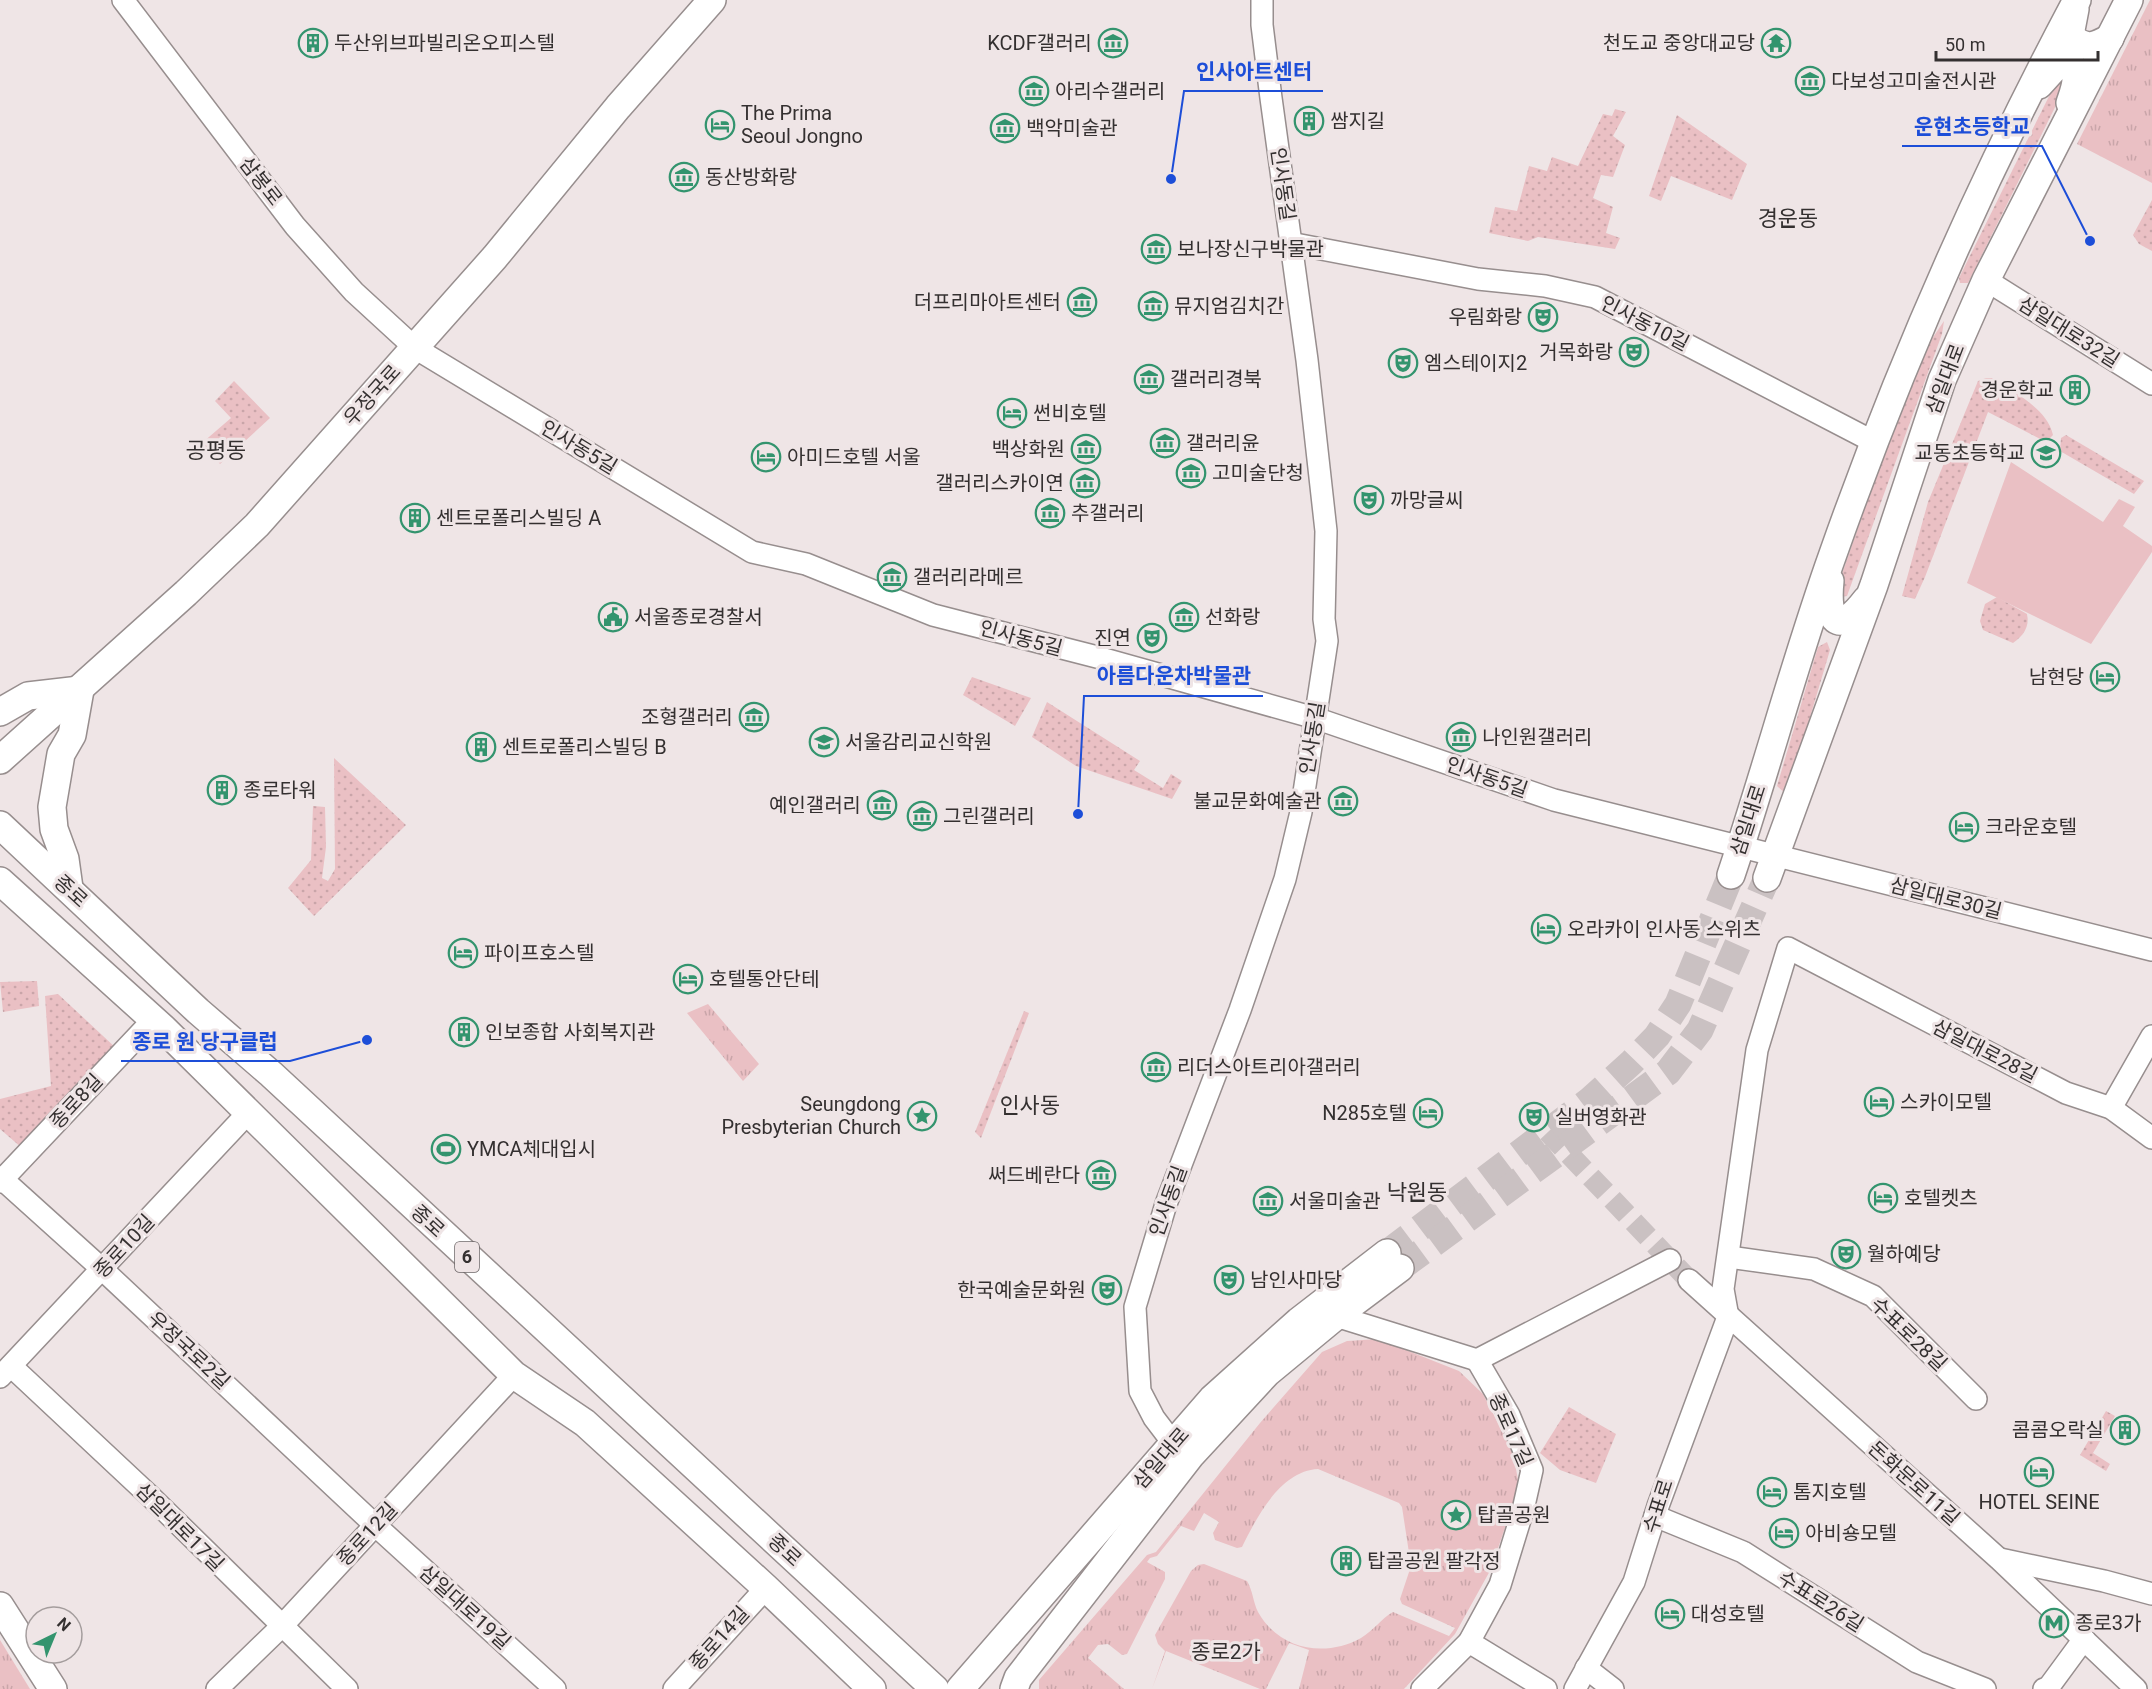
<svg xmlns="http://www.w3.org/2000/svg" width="2152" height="1689" viewBox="0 0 2152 1689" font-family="Roboto,'Noto Sans KR',sans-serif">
  <defs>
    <pattern id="grass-dots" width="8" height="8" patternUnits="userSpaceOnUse" patternTransform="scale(1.5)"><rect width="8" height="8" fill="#eac0c4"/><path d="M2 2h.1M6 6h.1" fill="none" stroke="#c9a5a9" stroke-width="1.8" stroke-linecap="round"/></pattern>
    <pattern id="park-tufts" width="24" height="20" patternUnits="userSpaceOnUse" patternTransform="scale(1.5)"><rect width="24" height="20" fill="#eac0c4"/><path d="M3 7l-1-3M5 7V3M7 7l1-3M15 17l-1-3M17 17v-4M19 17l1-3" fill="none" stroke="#c9a5a9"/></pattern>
  </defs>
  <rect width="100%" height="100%" fill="#efe5e6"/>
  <g fill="url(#grass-dots)">
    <polygon points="2059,76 2068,81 1968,283 1960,283 1959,278"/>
    <polygon points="1615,109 1626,112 1613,136 1625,145 1613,177 1601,175 1593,198 1613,207 1606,233 1620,238 1615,249 1538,237 1528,241 1489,233 1495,207 1517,211 1529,166 1547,171 1552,157 1578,166 1603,114 1612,116"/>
    <polygon points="1677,115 1747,164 1732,200 1671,176 1661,201 1649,196"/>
    <polygon points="2152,200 2152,251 2139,244 2133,235"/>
    <polygon points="1944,321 1942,334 1847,596 1839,597 1836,591 1915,364"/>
    <path d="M1986,378H1993C2014,393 2047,408 2053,435L2046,442L1988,412L1925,577L1915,599L1902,596L1928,502L1978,381Z"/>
    <polygon points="234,381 270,418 220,464 202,443 231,418 215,401"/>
    <polygon points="2066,435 2144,481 2134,494 2060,451 2061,438"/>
    <path d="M1997,597L2027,614C2030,627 2023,636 2013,643L1983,630L1980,621L1985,604Z"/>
    <polygon points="1827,642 1830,650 1788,791 1785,793 1777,786 1818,647"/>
    <polygon points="972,677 1031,698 1015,726 963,695"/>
    <polygon points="1047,702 1140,761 1134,770 1163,788 1171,774 1182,781 1172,799 1076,766 1032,737"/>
    <polygon points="334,758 406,825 314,916 288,888 311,860 313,806 325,807 326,847 322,878 328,881 335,869"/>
    <polygon points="37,981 39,1006 3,1012 0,982"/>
    <polygon points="58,994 117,1049 22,1148 0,1129 0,1099 51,1086 45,996"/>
    <polygon points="1024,1011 1029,1013 981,1138 975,1132"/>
    <polygon points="1569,1407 1616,1434 1596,1483 1560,1470 1540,1453"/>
    <polygon points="2106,1411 2115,1416 2093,1453 2110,1464 2106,1471 2080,1455"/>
  </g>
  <g fill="url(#park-tufts)">
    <polygon points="2150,0 2152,0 2152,183 2077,144"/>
    <polygon points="708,1004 759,1064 743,1081 687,1013"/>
    <path d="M1378,1339L1459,1371L1483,1394L1513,1452L1519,1486L1491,1569L1455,1634L1404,1689H1299L1309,1650L1289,1643L1266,1689H1260L1166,1651L1152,1689L1165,1651L1158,1644L1155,1635L1191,1571L1198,1565L1204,1564L1247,1581C1253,1591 1253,1602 1258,1612C1279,1650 1325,1658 1361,1638C1373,1631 1382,1618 1393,1612L1449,1636L1455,1628L1402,1604L1400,1599L1411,1566L1402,1507L1399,1503L1318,1469C1280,1471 1257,1517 1242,1547L1237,1548L1215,1540L1213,1533L1219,1522L1204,1513L1194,1531L1181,1526L1157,1556L1150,1558L1147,1562L1165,1572V1579L1127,1654L1122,1655L1108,1644L1098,1645L1088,1658L1124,1689H1039V1680L1147,1555L1156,1552L1260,1423L1322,1352L1347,1341Z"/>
    <polygon points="0,1640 30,1689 0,1689"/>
  </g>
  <polygon fill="#eac0c4" points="2011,462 2103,522 2119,499 2135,507 2123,526 2152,546 2152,552 2091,644 1967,583"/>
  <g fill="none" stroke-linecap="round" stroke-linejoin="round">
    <polyline stroke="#cac1c2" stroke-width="21" stroke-dasharray="21 10" stroke-linecap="butt" points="1548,1132 1689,1280"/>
    <g stroke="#cac1c2" stroke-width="27" stroke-dasharray="27 14" stroke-linecap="butt">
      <polyline points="1387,1253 1590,1100 1632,1062 1657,1036 1678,1004 1731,875"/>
      <polyline points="1400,1268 1668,1072 1700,1030 1767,878"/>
    </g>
    <g stroke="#978e8e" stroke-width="24">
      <g id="minor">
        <polyline points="123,0 295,226 354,292 415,348 752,552 806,564 933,615 1101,658 1315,718 1554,800 2152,950"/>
        <polyline points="1290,243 1478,279 1545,286 1595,297 1874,442"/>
        <polyline points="1986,280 2152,384"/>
        <polyline points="2111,1108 2152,1036"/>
        <polyline points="0,1177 102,1269 375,1525 555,1689"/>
        <polyline points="0,1182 153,1020"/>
        <polyline points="1729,1257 1814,1269 1873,1296 1976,1399"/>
        <polyline points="1689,1280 1999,1559 2136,1689"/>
        <polyline points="1336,1316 1477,1360"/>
        <polyline points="1477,1360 1670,1260"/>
        <polyline points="11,1366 151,1497 347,1689"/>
        <polyline points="0,1377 247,1114"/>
        <polyline points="1173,1443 1154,1418 1140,1391 1135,1307 1166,1204 1240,1010 1285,879 1301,812 1327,641 1324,619 1326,531 1307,360 1271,98 1262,25 1262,0"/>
        <polyline points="1655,1516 1743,1552 1917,1662 1985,1689"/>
        <polyline points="2000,1559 2104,1581 2152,1594"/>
        <polyline points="1469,1642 1546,1689"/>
        <polyline points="1586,1668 1613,1689"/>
        <polyline points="217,1689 281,1627 514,1375"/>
        <polyline points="674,1689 766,1588"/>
        <polyline points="1422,1689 1469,1642 1500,1585 1523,1510 1532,1470 1509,1415 1477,1360"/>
        <polyline points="1575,1689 1634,1582 1658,1506 1728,1317 1723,1289 1757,1050 1788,948 2066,1093 2111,1108 2152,1138"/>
        <polyline points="2044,1689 2048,1688 2084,1639"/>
      </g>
    </g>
    <g stroke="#978e8e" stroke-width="30">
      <g id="major">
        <path d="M2075,9L2071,30L2073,39C2088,50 2095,46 2110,38"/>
        <path d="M2039,85L2059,63L2069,62C2081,75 2075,88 2070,103"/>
        <path d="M1830,581C1826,620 1837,638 1866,600"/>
        <polyline points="0,712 28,696 80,690 72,735 61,754 52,807 54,829 65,859 69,888"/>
        <polyline points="0,760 186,593 257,525 495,257 618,107 712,0"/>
        <polyline points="0,825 198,1011 271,1074 935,1689"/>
        <path d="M1731,875C1767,768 1795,660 1833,554C1900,364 1982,178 2077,0"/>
        <polyline points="1767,878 1874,585 1942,380 1986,280 2129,0"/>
        <polyline points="0,881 164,1029 514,1375 585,1423 766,1588 872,1689"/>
        <polyline points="0,1606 53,1689"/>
        <polyline points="960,1689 1212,1399 1299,1321 1387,1253"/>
        <polyline points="1014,1689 1018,1678 1191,1455 1267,1373 1336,1316 1400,1268"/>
      </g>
    </g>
    <use href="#minor" stroke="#fff" stroke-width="21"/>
    <use href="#major" stroke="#fff" stroke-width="27"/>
  </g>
  <defs>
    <g id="building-ring" transform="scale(1.5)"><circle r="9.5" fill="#efe5e6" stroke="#33946e" stroke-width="1.5"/><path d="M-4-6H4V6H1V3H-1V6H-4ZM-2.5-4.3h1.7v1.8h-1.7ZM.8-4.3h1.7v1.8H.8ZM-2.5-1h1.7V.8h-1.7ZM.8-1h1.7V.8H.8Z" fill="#33946e"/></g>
    <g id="museum-ring" transform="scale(1.5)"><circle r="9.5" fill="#efe5e6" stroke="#33946e" stroke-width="1.5"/><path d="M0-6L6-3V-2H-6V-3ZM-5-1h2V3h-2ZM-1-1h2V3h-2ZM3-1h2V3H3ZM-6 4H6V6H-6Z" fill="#33946e"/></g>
    <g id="temple-ring" transform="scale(1.5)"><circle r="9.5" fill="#efe5e6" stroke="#33946e" stroke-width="1.5"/><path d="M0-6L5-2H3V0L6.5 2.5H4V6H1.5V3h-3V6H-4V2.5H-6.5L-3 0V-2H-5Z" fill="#33946e"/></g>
    <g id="hotel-ring" transform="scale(1.5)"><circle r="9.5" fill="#efe5e6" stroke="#33946e" stroke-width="1.5"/><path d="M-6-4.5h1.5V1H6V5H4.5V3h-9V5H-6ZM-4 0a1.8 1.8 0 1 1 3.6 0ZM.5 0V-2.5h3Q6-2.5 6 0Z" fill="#33946e"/></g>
    <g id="theatre-ring" transform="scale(1.5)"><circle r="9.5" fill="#efe5e6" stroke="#33946e" stroke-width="1.5"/><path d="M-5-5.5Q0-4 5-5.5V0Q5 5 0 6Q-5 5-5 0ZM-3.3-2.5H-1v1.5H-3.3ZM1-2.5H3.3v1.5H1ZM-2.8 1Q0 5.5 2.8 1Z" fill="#33946e"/></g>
    <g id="school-ring" transform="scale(1.5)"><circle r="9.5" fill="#efe5e6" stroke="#33946e" stroke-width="1.5"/><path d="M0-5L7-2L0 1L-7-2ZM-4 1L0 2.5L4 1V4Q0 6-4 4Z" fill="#33946e"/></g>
    <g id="civic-ring" transform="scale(1.5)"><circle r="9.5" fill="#efe5e6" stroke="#33946e" stroke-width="1.5"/><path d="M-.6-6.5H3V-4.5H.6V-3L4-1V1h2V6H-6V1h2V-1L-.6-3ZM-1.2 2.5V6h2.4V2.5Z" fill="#33946e"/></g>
    <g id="university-ring" transform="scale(1.5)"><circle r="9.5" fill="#efe5e6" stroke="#33946e" stroke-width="1.5"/><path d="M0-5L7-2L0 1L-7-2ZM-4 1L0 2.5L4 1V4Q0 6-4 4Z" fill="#33946e"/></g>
    <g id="sight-ring" transform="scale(1.5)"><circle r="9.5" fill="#efe5e6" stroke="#33946e" stroke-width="1.5"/><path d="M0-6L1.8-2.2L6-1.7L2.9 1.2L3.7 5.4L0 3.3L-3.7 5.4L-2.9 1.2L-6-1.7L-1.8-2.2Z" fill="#33946e"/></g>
    <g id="stadium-ring" transform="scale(1.5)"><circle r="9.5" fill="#efe5e6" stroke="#33946e" stroke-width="1.5"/><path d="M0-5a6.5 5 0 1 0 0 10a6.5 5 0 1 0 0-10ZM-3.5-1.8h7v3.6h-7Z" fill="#33946e"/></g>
    <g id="metro-ring" transform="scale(1.5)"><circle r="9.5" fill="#efe5e6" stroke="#33946e" stroke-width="1.5"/><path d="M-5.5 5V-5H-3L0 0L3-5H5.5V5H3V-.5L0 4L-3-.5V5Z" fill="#33946e"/></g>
  </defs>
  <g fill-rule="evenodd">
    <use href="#building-ring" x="313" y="43"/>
    <use href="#museum-ring" x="1113" y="43"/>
    <use href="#temple-ring" x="1776" y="43"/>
    <use href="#museum-ring" x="1810" y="81"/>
    <use href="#museum-ring" x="1034" y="91"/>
    <use href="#building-ring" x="1309" y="121"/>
    <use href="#hotel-ring" x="720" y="125"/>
    <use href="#museum-ring" x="1005" y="128"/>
    <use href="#museum-ring" x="684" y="177"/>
    <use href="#museum-ring" x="1156" y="249"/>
    <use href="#museum-ring" x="1082" y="302"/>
    <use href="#museum-ring" x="1153" y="306"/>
    <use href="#theatre-ring" x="1543" y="317"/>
    <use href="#theatre-ring" x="1634" y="352"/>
    <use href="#theatre-ring" x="1403" y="363"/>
    <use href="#museum-ring" x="1149" y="379"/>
    <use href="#building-ring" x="2075" y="390"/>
    <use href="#hotel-ring" x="1012" y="413"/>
    <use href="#museum-ring" x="1165" y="443"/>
    <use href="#museum-ring" x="1086" y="449"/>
    <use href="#school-ring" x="2046" y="453"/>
    <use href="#hotel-ring" x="766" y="457"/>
    <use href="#museum-ring" x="1191" y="473"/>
    <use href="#museum-ring" x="1085" y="483"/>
    <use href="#theatre-ring" x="1369" y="500"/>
    <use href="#museum-ring" x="1050" y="513"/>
    <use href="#building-ring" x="415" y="518"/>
    <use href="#museum-ring" x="892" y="577"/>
    <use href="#civic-ring" x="613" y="617"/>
    <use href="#museum-ring" x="1184" y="617"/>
    <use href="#theatre-ring" x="1152" y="638"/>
    <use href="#hotel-ring" x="2105" y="677"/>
    <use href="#museum-ring" x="754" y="717"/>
    <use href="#museum-ring" x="1461" y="737"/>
    <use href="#university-ring" x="824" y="742"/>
    <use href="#building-ring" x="481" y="747"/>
    <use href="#building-ring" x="222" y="790"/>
    <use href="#museum-ring" x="1343" y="801"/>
    <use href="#museum-ring" x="882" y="805"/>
    <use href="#museum-ring" x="922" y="816"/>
    <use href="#hotel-ring" x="1964" y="827"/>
    <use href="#hotel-ring" x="1546" y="929"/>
    <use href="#hotel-ring" x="463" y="953"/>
    <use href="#hotel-ring" x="688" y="979"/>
    <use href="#building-ring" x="464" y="1032"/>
    <use href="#museum-ring" x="1156" y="1067"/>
    <use href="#hotel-ring" x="1879" y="1102"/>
    <use href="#hotel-ring" x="1428" y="1113"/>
    <use href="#sight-ring" x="922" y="1116"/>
    <use href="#theatre-ring" x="1534" y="1117"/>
    <use href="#stadium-ring" x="446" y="1149"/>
    <use href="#museum-ring" x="1101" y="1175"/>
    <use href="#hotel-ring" x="1883" y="1198"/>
    <use href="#museum-ring" x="1268" y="1201"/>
    <use href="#theatre-ring" x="1846" y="1254"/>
    <use href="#theatre-ring" x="1229" y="1280"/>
    <use href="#theatre-ring" x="1107" y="1290"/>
    <use href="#building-ring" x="2125" y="1430"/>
    <use href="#hotel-ring" x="2039" y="1472"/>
    <use href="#hotel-ring" x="1772" y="1492"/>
    <use href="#sight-ring" x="1456" y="1515"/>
    <use href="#hotel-ring" x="1784" y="1533"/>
    <use href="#building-ring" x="1346" y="1561"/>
    <use href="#hotel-ring" x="1670" y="1614"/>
    <use href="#metro-ring" x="2054" y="1623"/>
  </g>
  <g text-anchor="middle" stroke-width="6" stroke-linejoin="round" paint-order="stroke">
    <rect fill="#efe5e6" stroke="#6c6667" stroke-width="1.5" x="455" y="1242" width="24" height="30" rx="4.5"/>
    <g font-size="18" font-weight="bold" fill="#343030">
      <text x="467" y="1263">6</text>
    </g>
    <g font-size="20" fill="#343030" stroke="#efe5e6" text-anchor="start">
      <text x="334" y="50">두산위브파빌리온오피스텔</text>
      <text x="1092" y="50" text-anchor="end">KCDF갤러리</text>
      <text x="1755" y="50" text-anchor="end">천도교 중앙대교당</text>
      <text x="1831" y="88">다보성고미술전시관</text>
      <text x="1055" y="98">아리수갤러리</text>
      <text x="741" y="120">The Prima<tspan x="741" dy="23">Seoul Jongno</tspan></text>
      <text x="1330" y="128">쌈지길</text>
      <text x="1026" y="135">백악미술관</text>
      <text x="705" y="184">동산방화랑</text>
      <text x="1177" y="256">보나장신구박물관</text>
      <text x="1061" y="309" text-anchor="end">더프리마아트센터</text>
      <text x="1174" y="313">뮤지엄김치간</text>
      <text x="1522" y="324" text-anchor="end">우림화랑</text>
      <text x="1613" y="359" text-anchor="end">거목화랑</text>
      <text x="1424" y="370">엠스테이지2</text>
      <text x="1170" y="386">갤러리경북</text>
      <text x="2054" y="397" text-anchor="end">경운학교</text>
      <text x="1033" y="420">썬비호텔</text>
      <text x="1186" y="450">갤러리윤</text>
      <text x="1065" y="456" text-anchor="end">백상화원</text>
      <text x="2025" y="460" text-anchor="end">교동초등학교</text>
      <text x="787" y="464">아미드호텔 서울</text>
      <text x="1212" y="480">고미술단청</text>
      <text x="1064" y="490" text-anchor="end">갤러리스카이연</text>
      <text x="1390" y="507">까망글씨</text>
      <text x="1071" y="520">추갤러리</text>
      <text x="436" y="525">센트로폴리스빌딩 A</text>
      <text x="913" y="584">갤러리라메르</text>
      <text x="634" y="624">서울종로경찰서</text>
      <text x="1205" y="624">선화랑</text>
      <text x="1131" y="645" text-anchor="end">진연</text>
      <text x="2084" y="684" text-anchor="end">남현당</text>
      <text x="733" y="724" text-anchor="end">조형갤러리</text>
      <text x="1482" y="744">나인원갤러리</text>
      <text x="845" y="749">서울감리교신학원</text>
      <text x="502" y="754">센트로폴리스빌딩 B</text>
      <text x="243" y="797">종로타워</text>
      <text x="1322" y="808" text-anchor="end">불교문화예술관</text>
      <text x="861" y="812" text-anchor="end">예인갤러리</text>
      <text x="943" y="823">그린갤러리</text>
      <text x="1985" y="834">크라운호텔</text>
      <text x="1567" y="936">오라카이 인사동 스위츠</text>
      <text x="484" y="960">파이프호스텔</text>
      <text x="709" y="986">호텔통안단테</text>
      <text x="485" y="1039">인보종합 사회복지관</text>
      <text x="1177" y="1074">리더스아트리아갤러리</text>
      <text x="1900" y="1109">스카이모텔</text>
      <text x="901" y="1111" text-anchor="end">Seungdong<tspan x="901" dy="23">Presbyterian Church</tspan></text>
      <text x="1407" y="1120" text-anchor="end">N285호텔</text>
      <text x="1555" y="1124">실버영화관</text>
      <text x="467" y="1156">YMCA체대입시</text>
      <text x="1080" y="1182" text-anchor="end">써드베란다</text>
      <text x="1904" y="1205">호텔켓츠</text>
      <text x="1289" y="1208">서울미술관</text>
      <text x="1867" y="1261">월하예당</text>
      <text x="1250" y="1287">남인사마당</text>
      <text x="1086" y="1297" text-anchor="end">한국예술문화원</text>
      <text x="2104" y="1437" text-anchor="end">콤콤오락실</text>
      <text x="1793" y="1499">톰지호텔</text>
      <text x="2039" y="1509" text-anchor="middle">HOTEL SEINE</text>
      <text x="1477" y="1522">탑골공원</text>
      <text x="1805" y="1540">아비숑모텔</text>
      <text x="1367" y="1568">탑골공원 팔각정</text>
      <text x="1691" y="1621">대성호텔</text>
      <text x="2075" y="1630">종로3가</text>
    </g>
    <g font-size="20" fill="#343030" stroke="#efe5e6">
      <text transform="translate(261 181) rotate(52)" y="7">삼봉로</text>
      <text transform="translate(1283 184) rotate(82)" y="7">인사동길</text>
      <text transform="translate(1645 323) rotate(27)" y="7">인사동10길</text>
      <text transform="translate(2069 332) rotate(32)" y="7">삼일대로32길</text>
      <text transform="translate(1945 379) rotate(-69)" y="7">삼일대로</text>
      <text transform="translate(372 395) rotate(-48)" y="7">우정국로</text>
      <text transform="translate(579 447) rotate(31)" y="7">인사동5길</text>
      <text transform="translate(1021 638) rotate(15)" y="7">인사동5길</text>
      <text transform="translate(1312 738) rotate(-81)" y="7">인사동길</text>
      <text transform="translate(1487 777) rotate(19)" y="7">인사동5길</text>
      <text transform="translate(1748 820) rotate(-72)" y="7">삼일대로</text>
      <text transform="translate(71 891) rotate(43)" y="7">종로</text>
      <text transform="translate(1946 898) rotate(14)" y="7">삼일대로30길</text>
      <text transform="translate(1985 1051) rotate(27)" y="7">삼일대로28길</text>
      <text transform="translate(76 1101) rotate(-47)" y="7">종로8길</text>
      <text transform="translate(1168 1201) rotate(-70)" y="7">인사동길</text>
      <text transform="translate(428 1221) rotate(43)" y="7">종로</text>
      <text transform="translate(124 1246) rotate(-47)" y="7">종로10길</text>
      <text transform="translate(1909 1334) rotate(44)" y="7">수표로28길</text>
      <text transform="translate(189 1350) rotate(43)" y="7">우정국로2길</text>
      <text transform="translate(1511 1430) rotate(66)" y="7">종로17길</text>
      <text transform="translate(1161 1458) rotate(-49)" y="7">삼일대로</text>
      <text transform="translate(1914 1483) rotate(42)" y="7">돈화문로11길</text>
      <text transform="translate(1658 1506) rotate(-72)" y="7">수표로</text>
      <text transform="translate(180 1527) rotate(45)" y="7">삼일대로17길</text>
      <text transform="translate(367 1534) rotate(-47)" y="7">종로12길</text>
      <text transform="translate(785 1550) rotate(43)" y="7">종로</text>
      <text transform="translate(1821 1601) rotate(32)" y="7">수표로26길</text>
      <text transform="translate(465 1607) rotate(42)" y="7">삼일대로19길</text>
      <text transform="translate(719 1638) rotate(-48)" y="7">종로14길</text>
    </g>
    <g font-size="21" fill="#343030" stroke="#efe5e6">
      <text x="1226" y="1659">종로2가</text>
    </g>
    <g font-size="22" fill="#343030" stroke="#efe5e6">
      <text x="1788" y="226">경운동</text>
      <text x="216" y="458">공평동</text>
      <text x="1030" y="1113">인사동</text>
      <text x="1417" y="1200">낙원동</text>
    </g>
  </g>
  <path fill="none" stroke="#1d4ed8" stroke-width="2" d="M1171 179L1184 91H1323M2090 241L2042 146H1902M1078 814L1084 696H1263M367 1040L290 1061H121"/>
  <g fill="#1d4ed8" stroke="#efe5e6" stroke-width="2">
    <circle cx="1171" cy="179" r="6"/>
    <circle cx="2090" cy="241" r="6"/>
    <circle cx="1078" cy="814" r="6"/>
    <circle cx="367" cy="1040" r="6"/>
  </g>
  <g font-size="21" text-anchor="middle" font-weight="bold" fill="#1d4ed8" stroke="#efe5e6" stroke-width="6" stroke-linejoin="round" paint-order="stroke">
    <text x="1254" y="79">인사아트센터</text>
    <text x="1972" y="134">운현초등학교</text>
    <text x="1174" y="683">아름다운차박물관</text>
    <text x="205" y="1049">종로 원 당구클럽</text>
  </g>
  <g transform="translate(54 1635) rotate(43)"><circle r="28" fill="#efe5e6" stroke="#a49d9d" stroke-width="1.5"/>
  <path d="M0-4.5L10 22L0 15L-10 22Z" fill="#33946e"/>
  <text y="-9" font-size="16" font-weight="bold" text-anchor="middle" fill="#343030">N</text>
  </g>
  <path d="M1936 51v9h162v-9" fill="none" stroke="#343030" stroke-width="3"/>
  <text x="1945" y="51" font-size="18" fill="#343030" stroke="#efe5e6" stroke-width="4.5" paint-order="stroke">50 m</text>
</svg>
